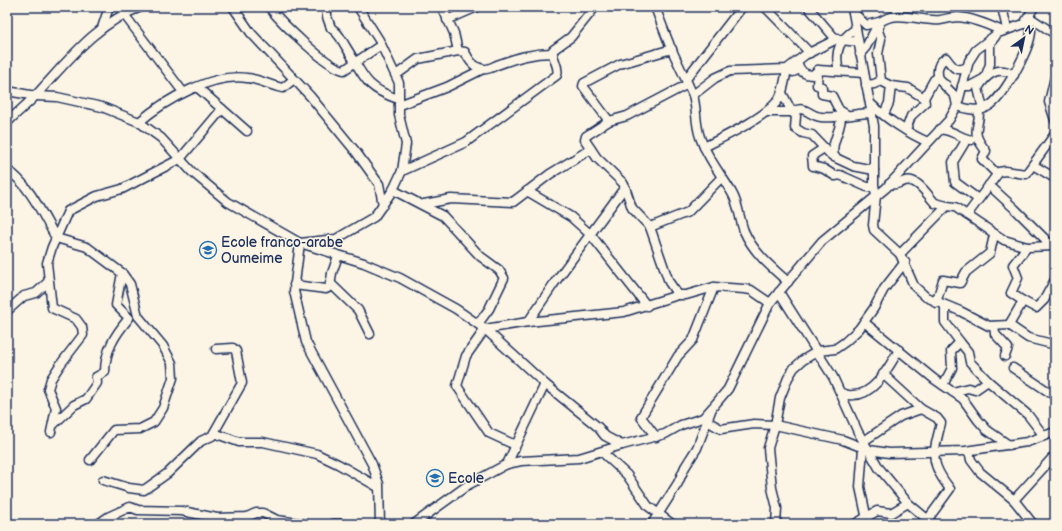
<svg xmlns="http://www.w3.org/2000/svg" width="1062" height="531" viewBox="0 0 1062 531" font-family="'Balsamiq Sans',sans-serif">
  <rect width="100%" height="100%" fill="#fcf5e5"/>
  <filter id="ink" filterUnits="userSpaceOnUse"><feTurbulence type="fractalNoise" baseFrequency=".025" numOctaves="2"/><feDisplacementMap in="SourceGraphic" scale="8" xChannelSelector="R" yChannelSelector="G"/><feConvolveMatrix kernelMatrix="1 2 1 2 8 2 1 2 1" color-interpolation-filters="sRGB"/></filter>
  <g filter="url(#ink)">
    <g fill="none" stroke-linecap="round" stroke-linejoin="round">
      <g stroke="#1b2f5e" stroke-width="11">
        <g id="minor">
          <polyline points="233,7 251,33 310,96 356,152 379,184 383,205"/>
          <path d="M269,7C281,22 326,67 344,70L381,45"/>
          <path d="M327,7V17L331,28C339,33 341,39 346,47C364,75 363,87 398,99"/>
          <polyline points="358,7 379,40 399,83 399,115 406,144 402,171 393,190 374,217 336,239 300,243 294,291 306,342 372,464 379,484 380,524"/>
          <polyline points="442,7 454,33 458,51"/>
          <path d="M655,7L670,46L693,95C697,109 695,123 700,137C707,158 721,174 732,193C739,205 739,218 744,231C753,252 771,267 788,282"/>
          <polyline points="765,7 810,53"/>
          <polyline points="808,7 834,37 841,40 858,42"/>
          <polyline points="852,7 874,126 874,185 876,195 873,225 874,230 900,254 914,286 926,297 960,311 989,326 1009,325 1028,338 1052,344 1055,343"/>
          <polyline points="1002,7 1007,29"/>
          <polyline points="853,12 866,25 879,22"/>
          <polyline points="123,13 183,92"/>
          <polyline points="1029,17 1055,34"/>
          <polyline points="447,20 477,7"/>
          <polyline points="102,28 109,7"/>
          <polyline points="860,54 866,47 878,24"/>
          <path d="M798,64C800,72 805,75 813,75L818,70"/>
          <path d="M839,71C834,52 839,39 856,29"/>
          <path d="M396,75L418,59L458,51L465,52C469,60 473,67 483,69C488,70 493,67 497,65C516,58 532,53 552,53"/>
          <polyline points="1055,77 1049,102 1055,120"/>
          <polyline points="686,79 742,7"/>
          <path d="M942,83L955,96L957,106C967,109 977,112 987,107C1002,101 1030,49 1031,32C1031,28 1029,25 1027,21"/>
          <polyline points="866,85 874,84 881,81"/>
          <path d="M946,85C935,80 935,64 946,58C952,66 956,73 967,67"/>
          <polyline points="891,86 908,88 924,98 934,80 938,77"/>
          <polyline points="962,86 970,86 985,78 990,64 990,43 995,37"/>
          <polyline points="197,87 247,131"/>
          <polyline points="7,91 36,96 57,97 102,107 139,122 161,138 192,172 228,202 300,243 364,263 400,278 456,309 485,329 545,384 598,427 605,436 622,445 665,434 681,425 703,418 712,408"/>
          <polyline points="693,95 715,78 730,71 787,69 805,55 837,39"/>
          <path d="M871,104C885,118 909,134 928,142"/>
          <polyline points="399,105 447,87 483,69"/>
          <path d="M983,109L978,88C987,74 998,65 1014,75"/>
          <path d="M979,110C980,130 969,130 986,151L982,159L997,174"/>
          <polyline points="766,112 792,112 782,93"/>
          <path d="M872,113C856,113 836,119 821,117C809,116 805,104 792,112L796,116L795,128L803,133L812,135L831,155L838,159L853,166L874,170"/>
          <path d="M884,114L889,103L891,86L881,81L878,54L881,39L878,31L880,22C897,9 920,22 940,20C946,19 952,17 958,17C973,18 989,25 1002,31"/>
          <polyline points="847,115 839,110 832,96 822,94 822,87 817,85 818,70 864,73"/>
          <polyline points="609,121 583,86 584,83 620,64 672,49"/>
          <path d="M139,122C165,100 212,73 247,78C259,79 271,86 283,88L294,79"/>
          <path d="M7,123C16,113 27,105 36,95C68,61 96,23 141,7"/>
          <path d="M940,129C955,131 958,137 971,140"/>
          <polyline points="906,130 911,116 925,103 924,98"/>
          <polyline points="967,139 953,162 955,182 978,199"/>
          <path d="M704,147C724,137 768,116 779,99C784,90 785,79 787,69L793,72L800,69"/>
          <polyline points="824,148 812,156 813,166 824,169 835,176 840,175 867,187 874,187"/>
          <path d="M834,157C830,142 842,130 841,115"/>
          <polyline points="1033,165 1053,177 1055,175"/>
          <path d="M7,170C28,182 44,217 56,238L87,247L122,273L130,284L138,316L163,346L172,363L173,378L163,408L154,422L140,429L114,430L90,460"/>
          <path d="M402,171L466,142L557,75C560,66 551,58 553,50L571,37L595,7"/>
          <path d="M889,184C895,186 899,183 905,181C917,177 928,196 935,203L947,206"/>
          <polyline points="989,185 1015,209 1052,246"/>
          <polyline points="625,187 632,208 650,227 669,282 678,295 686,295 714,287 744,289 751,290 770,303"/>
          <polyline points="393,190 443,216 480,256 499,270 504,278 489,309 478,324"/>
          <polyline points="527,191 571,217 591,235 647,306"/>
          <polyline points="424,204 451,199 513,202 550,174 591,149"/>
          <polyline points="967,215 999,172 1005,171 1026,174 1055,134"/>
          <polyline points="650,227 688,212 721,178"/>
          <polyline points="900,254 947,206 955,207 1004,240 1027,247 1055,246"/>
          <polyline points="330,283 358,310 370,334"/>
          <polyline points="294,285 326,289 330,287 332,273 338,256"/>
          <polyline points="779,292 833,377 858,432 879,468 908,503 933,524"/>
          <polyline points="1023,301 1011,293 1018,278 1013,265 1027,247"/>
          <polyline points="936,303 943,280 960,283 966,272 990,253 994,235"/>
          <polyline points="7,311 24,296 36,293 48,282"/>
          <polyline points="528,322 553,285 625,187 623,183 597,158 585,140 586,136 609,121 627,116 688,84"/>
          <polyline points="864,322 934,379 963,399 978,420 987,430 1009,445"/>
          <polyline points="1009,325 1023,301 1036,308 1044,300 1055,280"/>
          <polyline points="994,326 995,334 1008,348 1005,356"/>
          <polyline points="960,342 968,352 970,362 988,381 1028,415 1044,436"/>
          <polyline points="1013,368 1055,396"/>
          <path d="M883,374L921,409L937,418L941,423C933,455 929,462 950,489L928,519"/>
          <polyline points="943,385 952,368 951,351 960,342 945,322 945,306"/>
          <polyline points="953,392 968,388 975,390 988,381"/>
          <path d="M841,393C845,394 849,396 853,395C875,395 889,366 899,350"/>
          <polyline points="707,421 721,429 754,424 775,425 843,440 869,450 889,453 965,451 1027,442 1055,432"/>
          <path d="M54,424L74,405L86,399L97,383L96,377L105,372C105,350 115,335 129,318L116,305L122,273"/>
          <polyline points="51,432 56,408 48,389 51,379 60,365 83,335 82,327 76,319 52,308 47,263 52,247 68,211 97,196 122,189 180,159 222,109"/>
          <polyline points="214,433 239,442 263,442 317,454 338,464 378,487"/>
          <polyline points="656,437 641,417 678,356 693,340 714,287"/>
          <polyline points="864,441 901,416 921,409"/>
          <polyline points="515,445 489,433 457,386 466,356 485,329 528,322 624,312 678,295"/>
          <polyline points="863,448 860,487 868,524"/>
          <polyline points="969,451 971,460 980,472 1014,500"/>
          <polyline points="602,452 627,475 648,506 672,524"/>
          <polyline points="507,464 545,384"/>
          <polyline points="103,480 129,488 144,490 168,473 201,441 212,436 242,383 236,351 233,348 216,349"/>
          <polyline points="98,524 108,517 130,507 138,510 182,511 217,518 247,517 256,513 263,513 277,520 305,524"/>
          <polyline points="333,524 344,524"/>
          <polyline points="414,524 468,485 507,464 521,461 579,458 622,445"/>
          <polyline points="652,524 678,483 685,467 697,448 712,408 728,389 770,303 822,241 886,188 949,120 957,106 969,61 976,50 998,33 1024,24 1034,7"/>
          <polyline points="776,524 777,508 772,488 768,448 775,425 780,398 788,378 794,368 803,360 818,351 835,349 845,342 859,329 874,308 884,289 905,262"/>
          <polyline points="855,524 877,511 891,513 908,503"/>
          <polyline points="1033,524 1014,500 1055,455"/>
        </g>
      </g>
      <use href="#minor" stroke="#fcf5e5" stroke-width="8"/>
    </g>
  </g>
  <defs>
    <g id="school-ring" transform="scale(0.9)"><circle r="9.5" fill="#fcf5e5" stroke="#1f6fb2" stroke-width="1.5"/><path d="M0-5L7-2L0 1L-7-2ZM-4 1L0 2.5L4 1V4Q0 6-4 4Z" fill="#1f6fb2"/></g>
  </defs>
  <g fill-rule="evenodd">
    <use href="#school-ring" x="208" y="250"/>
    <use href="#school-ring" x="435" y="478"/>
  </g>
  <g text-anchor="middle" stroke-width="3" stroke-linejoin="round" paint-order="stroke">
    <g font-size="14" fill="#1b2f5e" stroke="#fcf5e5" text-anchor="start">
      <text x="221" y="247">Ecole franco-arabe<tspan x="221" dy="16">Oumeime</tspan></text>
      <text x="448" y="483">Ecole</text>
    </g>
  </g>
  <rect width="1062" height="531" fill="none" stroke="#fcf5e5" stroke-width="24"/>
  <rect x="12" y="12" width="1038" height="507" fill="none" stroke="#1b2f5e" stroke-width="1.5" filter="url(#ink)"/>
  <g transform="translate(1024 38) rotate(33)" stroke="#fcf5e5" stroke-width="3" paint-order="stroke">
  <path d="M0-3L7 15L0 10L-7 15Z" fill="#1b2f5e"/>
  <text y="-6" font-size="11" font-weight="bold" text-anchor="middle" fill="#1b2f5e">N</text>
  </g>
</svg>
